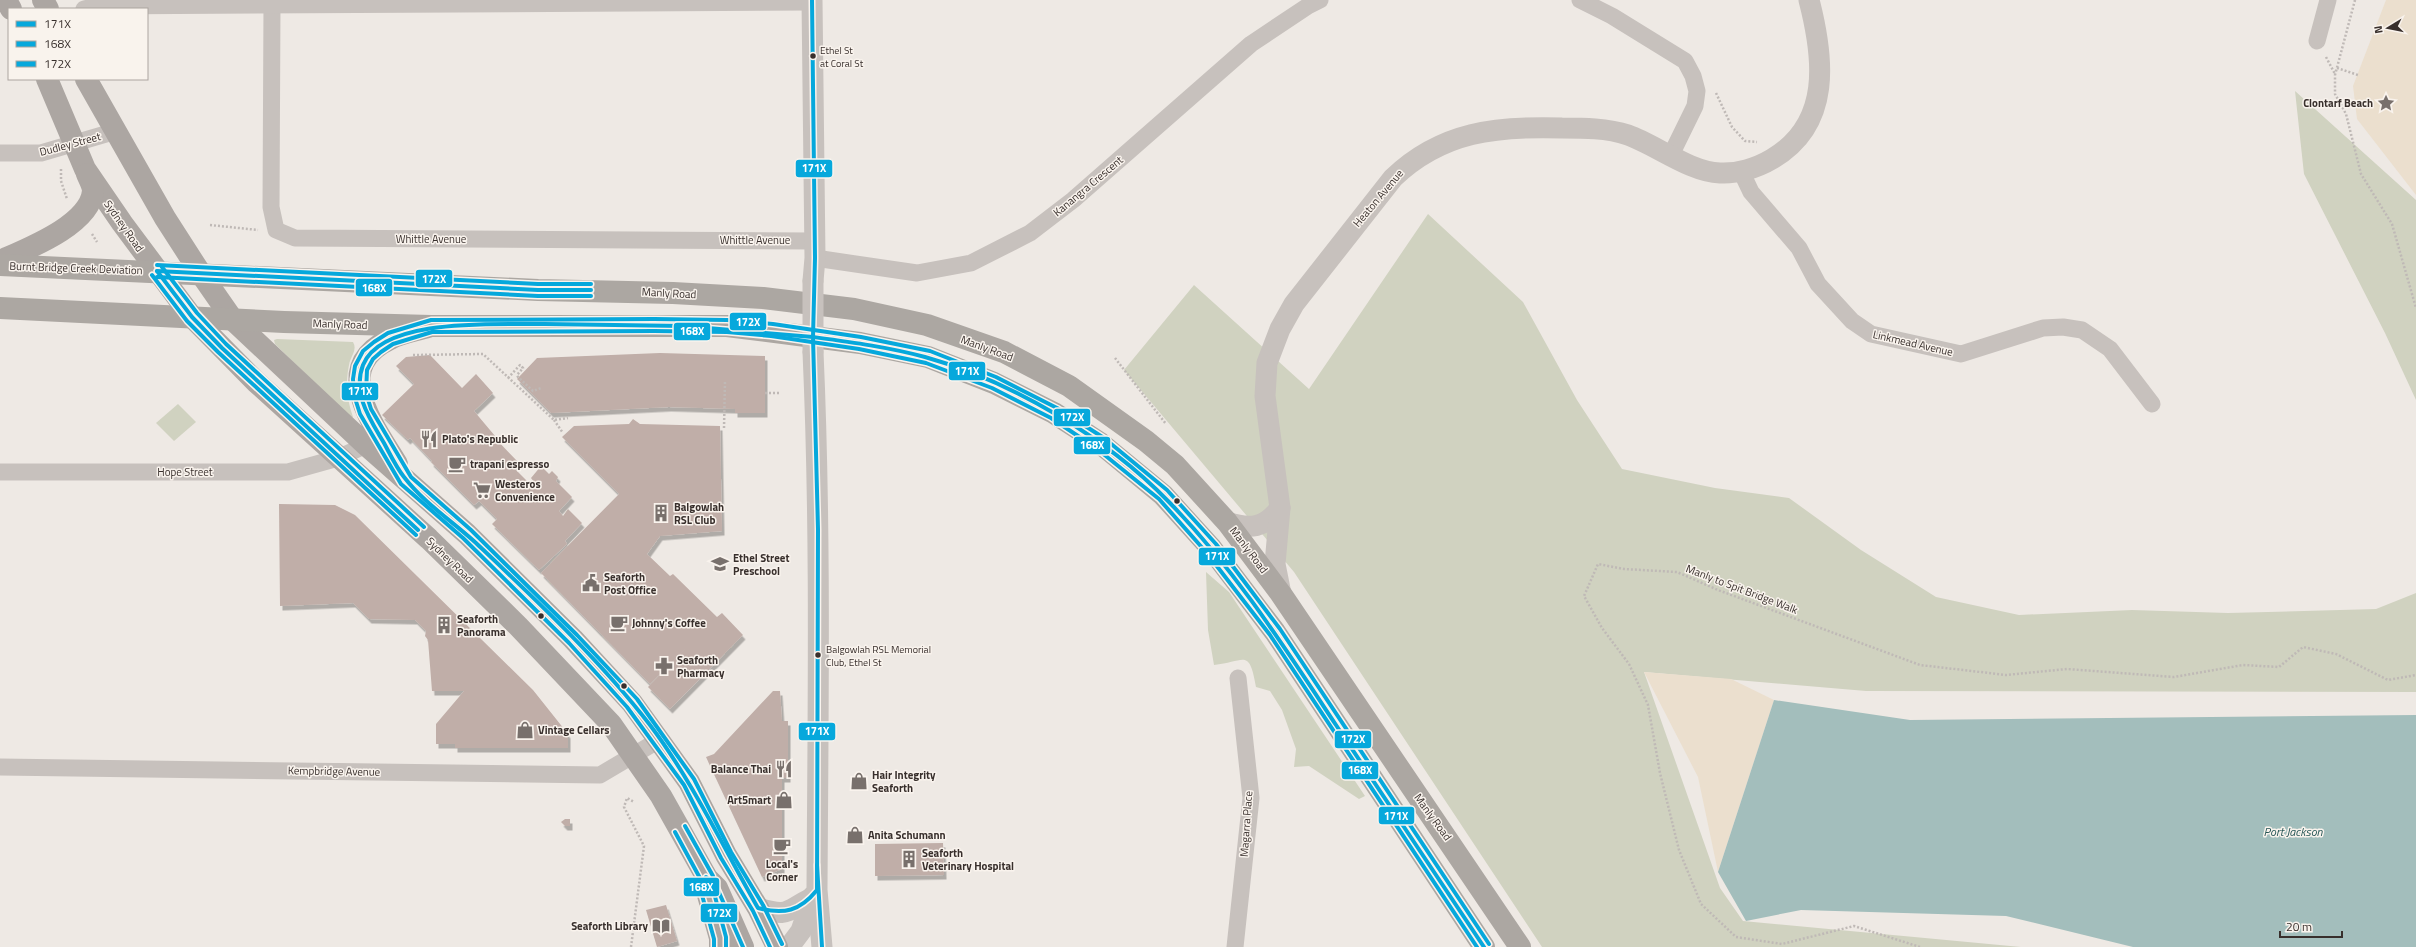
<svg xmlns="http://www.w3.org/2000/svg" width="2416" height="947" viewBox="0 0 2416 947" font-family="'Titillium Web',sans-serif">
  <defs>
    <filter id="shadow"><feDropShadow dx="2.5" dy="4.5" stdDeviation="0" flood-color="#0004"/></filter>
  </defs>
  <rect width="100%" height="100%" fill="#eee9e4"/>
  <g fill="#d0d2c0">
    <polygon points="2295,91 2416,200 2416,400 2385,333 2304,174"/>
    <polygon points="1428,214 1523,302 1577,400 1622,469 1715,488 1789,498 1861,550 1936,597 2019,615 2132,610 2228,613 2376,609 2416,593 2416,692 1866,691 1644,672 1720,888 1743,921 2021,947 1542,947 1294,572 1124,370 1194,285 1309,389"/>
    <path d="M277,339L353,342C358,350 350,357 349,365C345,385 347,399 353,417L351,418L275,344L274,340Z"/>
    <polygon points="178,404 196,422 174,441 156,423"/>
    <path d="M1206,572L1229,592L1365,796L1359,799L1309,766L1294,767L1296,749L1282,710L1270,691L1256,687C1249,647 1245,662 1214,665L1208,630Z"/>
  </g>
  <g fill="#ebdfce">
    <polygon points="2386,0 2416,0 2416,195 2357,119 2353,86"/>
    <polygon points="1644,672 1731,679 1774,700 1718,872 1698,777"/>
  </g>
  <polygon fill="#a3bebc" points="1774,700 1910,720 2416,715 2416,947 2133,947 2006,916 1801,910 1746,921 1718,872"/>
  <g fill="#c0aea8" filter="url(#shadow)">
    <polygon points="660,353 765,356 765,413 735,413 735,409 669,407 551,413 517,379 537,358"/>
    <polygon points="430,355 462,388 476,374 493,393 474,411 495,436 494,437 518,462 513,467 531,485 534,482 531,478 541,466 549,474 552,471 558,477 556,481 572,497 559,511 563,516 568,509 582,523 565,541 567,544 539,570 492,524 497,519 479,501 474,505 431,462 432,461 410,438 408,440 382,415 414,384 396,366 406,357"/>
    <polygon points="633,419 640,424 720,426 722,531 660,536 647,554 670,576 673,574 717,617 722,613 743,635 670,709 648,687 686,648 650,684 541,573 619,494 562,437 574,426 629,424"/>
    <polygon points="279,504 335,505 355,515 533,690 568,734 568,748 455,748 455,744 436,744 436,724 464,691 432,691 428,640 425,636 426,631 415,620 369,619 353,603 280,606"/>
    <polygon points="773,691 780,691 782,721 788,721 788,778 782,778 782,869 762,877 706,757 714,754"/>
    <polygon points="565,819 570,819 570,826 565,826 561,822"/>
    <polygon points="943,843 944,875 875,876 875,844"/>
    <polygon points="666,905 677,941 657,947 646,910"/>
  </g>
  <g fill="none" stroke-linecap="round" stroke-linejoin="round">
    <g stroke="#bfb9b6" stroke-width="2.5" stroke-dasharray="2 2" stroke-linecap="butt">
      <polyline points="2355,0 2335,75 2335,94 2346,114 2361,174 2392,224 2416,308"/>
      <polyline points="2326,57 2335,74"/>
      <polyline points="2337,68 2358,75"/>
      <polyline points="1716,93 1732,127 1745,141 1757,142"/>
      <polyline points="61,169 61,181 67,199"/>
      <polyline points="210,225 258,230"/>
      <polyline points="92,234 97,242"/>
      <polyline points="413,355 483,354 554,420 568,418"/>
      <polyline points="1115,358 1166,424"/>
      <polyline points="508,378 520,365 523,368 517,375 518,377 533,391 541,388"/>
      <polyline points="765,393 781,393"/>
      <polyline points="554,420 563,433"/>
      <polyline points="724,428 725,381"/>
      <polyline points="631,947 644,846 624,807 627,798 634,802"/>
      <polyline points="1920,947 1854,926 1782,944 1736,937 1701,904 1679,850 1660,773 1648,705 1629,664 1602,628 1584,596 1598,564 1624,569 1677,572 1718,590 1920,665 2006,675 2067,669 2174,677 2243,665 2279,667 2303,647 2336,654 2388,680 2416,675"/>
    </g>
    <g stroke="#c7c1bd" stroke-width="17">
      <polyline points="1580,0 1612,16 1685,61 1693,76 1697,91 1695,106 1671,155"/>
      <polyline points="272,4 271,207 276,230 295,238 814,241"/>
      <polyline points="84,9 97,6 812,2"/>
      <polyline points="2317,41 2328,0"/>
      <polyline points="0,153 41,153 116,131"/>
      <polyline points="1741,171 1751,192 1799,248 1818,284 1852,321 1871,334 1961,354 2043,328 2063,327 2082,330 2110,349 2152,404"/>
      <polyline points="815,258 917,273 971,263 1030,233 1073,200 1251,44 1308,6 1320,0"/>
      <polyline points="0,472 288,472 338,458 366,445"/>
      <polyline points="0,767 600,775 659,740"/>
      <polyline points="1235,947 1251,798 1238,678"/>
    </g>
    <g stroke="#c7c1bd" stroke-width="21">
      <polyline points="812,0 815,258 813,281"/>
      <path d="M813,352C821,531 818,711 817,890L822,947"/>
      <path d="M1227,522C1250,530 1265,528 1280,508"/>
      <path d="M1281,594L1275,564L1280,508L1265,396L1267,363L1280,329L1294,304L1393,178C1442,131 1497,126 1562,128C1583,128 1607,128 1628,135C1656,145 1690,172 1720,173C1737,174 1757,168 1772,159C1832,124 1824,58 1809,0"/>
      <path d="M758,908C789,917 784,912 810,899"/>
      <polyline points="789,947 801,931 813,896"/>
    </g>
    <g stroke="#aca6a2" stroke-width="22">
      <polyline points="6,0 11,9"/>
      <polyline points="43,0 48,9"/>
      <polyline points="47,79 85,169 122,223 192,317 256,382 429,539 518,626 611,724 661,796 707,878 717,888 743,947"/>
      <polyline points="86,79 165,218 201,274 233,320 366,445 467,534 573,639 632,703 689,782 726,855 758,908 777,947"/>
      <path d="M0,261C27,249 90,225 93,191C93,186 89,179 87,174"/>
      <path d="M397,464C374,426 329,368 390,339C401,333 415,331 428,327"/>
      <polyline points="708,895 720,938 720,947"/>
    </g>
    <g stroke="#aca7a2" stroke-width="22">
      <polyline points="0,265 538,290 673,293 763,298 854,309 927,325 1004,352 1069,386 1146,441 1175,465 1227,522 1281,594 1520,947"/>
      <polyline points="0,308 284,322 431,326 727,326 860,343 928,357 994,383 1054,413 1100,443 1163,495 1211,548 1275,632 1484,947"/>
    </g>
    <polyline stroke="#c7c1bd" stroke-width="21" points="813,352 813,281"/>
    <g stroke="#f9f3ed" stroke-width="7">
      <g id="bus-1">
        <polyline points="812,0 815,258 813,337"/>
        <polyline points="157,271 538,290 591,290"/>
        <polyline points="157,271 192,317 222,348 418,530"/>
        <path d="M545,324L684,326L813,337L818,529L817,890C800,911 784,915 758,908C723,847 693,782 650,725C599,659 536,600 476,543C452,521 424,503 404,477C396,467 390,454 384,443C370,419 352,394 363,365C383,316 502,325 545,324Z"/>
        <path d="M813,337C850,342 888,347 925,357C1011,381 1106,437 1168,501C1234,568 1285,648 1336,725C1385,799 1435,873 1484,947"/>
        <polyline points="817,865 822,947"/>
        <polyline points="706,877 717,888 743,947"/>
      </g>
    </g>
    <g stroke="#f9f3ed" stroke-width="7">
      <g id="bus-2">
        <polyline points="152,275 187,321 218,352 416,535"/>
        <polyline points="157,277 538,296 591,296"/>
        <polyline points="675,832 701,880 702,895 714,939 714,947"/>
        <polyline points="782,944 763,905 731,852 694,779 637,699 577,635 471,530 411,477 371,409 366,393 367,370 373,359 381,352 393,344 432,332 654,331 727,332 771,336 859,349 926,363 992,388 1051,418 1096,448 1159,499 1206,552 1270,635 1477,947"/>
      </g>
    </g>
    <g stroke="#f9f3ed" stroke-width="7">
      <g id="bus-3">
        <polyline points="157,265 538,284 591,284"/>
        <polyline points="162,267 197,313 226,344 424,527"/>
        <polyline points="685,826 713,876 714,893 726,937 726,947"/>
        <polyline points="770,947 753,911 721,858 684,785 627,707 569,643 463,538 401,484 360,414 354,395 353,379 355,366 363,351 374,342 388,333 431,320 654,319 727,320 773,324 861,337 930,351 996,377 1057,408 1104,438 1167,490 1216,544 1280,629 1489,944"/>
      </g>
    </g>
    <use href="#bus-1" stroke="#06a8dc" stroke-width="4"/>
    <use href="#bus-2" stroke="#06a8dc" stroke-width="4"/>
    <use href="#bus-3" stroke="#06a8dc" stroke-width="4"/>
  </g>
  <defs>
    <g id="sight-bare" transform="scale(1.38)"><path d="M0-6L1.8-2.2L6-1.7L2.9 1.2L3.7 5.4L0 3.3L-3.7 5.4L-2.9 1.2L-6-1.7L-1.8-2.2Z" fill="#78706c" stroke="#f9f3ed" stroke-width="2.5" paint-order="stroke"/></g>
    <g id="restaurant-bare" transform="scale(1.38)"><path d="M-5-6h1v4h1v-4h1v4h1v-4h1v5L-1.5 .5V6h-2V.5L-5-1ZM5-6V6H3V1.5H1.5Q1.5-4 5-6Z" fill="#78706c" stroke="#f9f3ed" stroke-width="2.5" paint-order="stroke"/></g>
    <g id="cafe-bare" transform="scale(1.38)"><path d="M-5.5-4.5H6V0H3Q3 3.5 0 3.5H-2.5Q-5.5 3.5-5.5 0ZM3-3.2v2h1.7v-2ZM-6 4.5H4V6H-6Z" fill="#78706c" stroke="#f9f3ed" stroke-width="2.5" paint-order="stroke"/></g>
    <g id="supermarket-bare" transform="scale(1.38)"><path d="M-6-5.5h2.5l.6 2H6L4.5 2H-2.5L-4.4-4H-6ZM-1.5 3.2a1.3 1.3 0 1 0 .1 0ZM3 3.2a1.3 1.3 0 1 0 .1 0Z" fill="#78706c" stroke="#f9f3ed" stroke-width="2.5" paint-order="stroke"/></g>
    <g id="building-bare" transform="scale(1.38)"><path d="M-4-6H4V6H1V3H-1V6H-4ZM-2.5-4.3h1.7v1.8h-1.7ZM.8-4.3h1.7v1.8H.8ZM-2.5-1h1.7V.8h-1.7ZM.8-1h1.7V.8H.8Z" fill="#78706c" stroke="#f9f3ed" stroke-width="2.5" paint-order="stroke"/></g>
    <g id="school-bare" transform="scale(1.38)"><path d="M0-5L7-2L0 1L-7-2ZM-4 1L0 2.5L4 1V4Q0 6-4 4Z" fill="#78706c" stroke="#f9f3ed" stroke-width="2.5" paint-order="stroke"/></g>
    <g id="civic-bare" transform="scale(1.38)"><path d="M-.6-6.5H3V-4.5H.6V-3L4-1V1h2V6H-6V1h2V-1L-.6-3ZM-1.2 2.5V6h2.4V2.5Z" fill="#78706c" stroke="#f9f3ed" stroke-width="2.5" paint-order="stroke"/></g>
    <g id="pharmacy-bare" transform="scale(1.38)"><path d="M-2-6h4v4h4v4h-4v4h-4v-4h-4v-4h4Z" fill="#78706c" stroke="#f9f3ed" stroke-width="2.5" paint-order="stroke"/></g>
    <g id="shop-bare" transform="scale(1.38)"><path d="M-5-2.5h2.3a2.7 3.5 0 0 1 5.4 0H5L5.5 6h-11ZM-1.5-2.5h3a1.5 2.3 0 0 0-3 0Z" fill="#78706c" stroke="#f9f3ed" stroke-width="2.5" paint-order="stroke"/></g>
    <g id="library-bare" transform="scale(1.38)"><path d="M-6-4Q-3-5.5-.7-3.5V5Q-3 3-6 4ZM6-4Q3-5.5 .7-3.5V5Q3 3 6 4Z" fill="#78706c" stroke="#f9f3ed" stroke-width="2.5" paint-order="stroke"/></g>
  </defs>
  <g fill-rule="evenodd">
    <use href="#sight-bare" x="2386" y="103"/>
    <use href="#restaurant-bare" x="429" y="439"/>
    <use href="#cafe-bare" x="457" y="464"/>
    <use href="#supermarket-bare" x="482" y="490"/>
    <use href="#building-bare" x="661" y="513"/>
    <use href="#school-bare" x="720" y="564"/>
    <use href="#civic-bare" x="591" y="583"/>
    <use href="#cafe-bare" x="619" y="623"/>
    <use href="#building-bare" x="444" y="625"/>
    <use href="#pharmacy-bare" x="664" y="666"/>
    <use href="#shop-bare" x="525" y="730"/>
    <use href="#restaurant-bare" x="784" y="769"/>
    <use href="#shop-bare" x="859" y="781"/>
    <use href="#shop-bare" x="784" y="800"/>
    <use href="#shop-bare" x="855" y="835"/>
    <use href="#cafe-bare" x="782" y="846"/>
    <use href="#building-bare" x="909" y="859"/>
    <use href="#library-bare" x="661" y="926"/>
  </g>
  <g fill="#382f2c" stroke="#f9f3ed" stroke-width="1.5">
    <circle cx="813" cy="56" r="3.5"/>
    <circle cx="1177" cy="501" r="3.5"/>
    <circle cx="541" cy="616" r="3.5"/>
    <circle cx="818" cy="655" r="3.5"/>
    <circle cx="624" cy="686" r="3.5"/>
  </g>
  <g text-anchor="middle" stroke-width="3" stroke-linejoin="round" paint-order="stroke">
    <g font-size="10" fill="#382f2c" stroke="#f9f3ed" text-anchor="start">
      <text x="820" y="54">Ethel St<tspan x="820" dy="13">at Coral St</tspan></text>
      <text x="826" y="653">Balgowlah RSL Memorial<tspan x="826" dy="13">Club, Ethel St</tspan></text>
    </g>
    <g font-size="11" font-weight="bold" fill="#382f2c" stroke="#f9f3ed" text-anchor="start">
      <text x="2373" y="107" text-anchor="end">Clontarf Beach</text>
      <text x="442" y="443">Plato's Republic</text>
      <text x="470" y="468">trapani espresso</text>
      <text x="495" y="488">Westeros<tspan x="495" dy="13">Convenience</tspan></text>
      <text x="674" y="511">Balgowlah<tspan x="674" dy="13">RSL Club</tspan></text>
      <text x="733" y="562">Ethel Street<tspan x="733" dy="13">Preschool</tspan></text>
      <text x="604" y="581">Seaforth<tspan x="604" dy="13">Post Office</tspan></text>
      <text x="457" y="623">Seaforth<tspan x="457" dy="13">Panorama</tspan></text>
      <text x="632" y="627">Johnny's Coffee</text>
      <text x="677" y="664">Seaforth<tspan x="677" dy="13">Pharmacy</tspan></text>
      <text x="538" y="734">Vintage Cellars</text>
      <text x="771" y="773" text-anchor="end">Balance Thai</text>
      <text x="872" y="779">Hair Integrity<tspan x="872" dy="13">Seaforth</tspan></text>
      <text x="771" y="804" text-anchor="end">Art5mart</text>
      <text x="868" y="839">Anita Schumann</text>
      <text x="922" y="857">Seaforth<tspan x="922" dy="13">Veterinary Hospital</tspan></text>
      <text x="782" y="868" text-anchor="middle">Local's<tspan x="782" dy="13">Corner</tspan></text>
      <text x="648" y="930" text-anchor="end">Seaforth Library</text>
    </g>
    <g font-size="11" fill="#382f2c" stroke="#f9f3ed">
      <text transform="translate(70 144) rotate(-15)" y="4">Dudley Street</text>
      <text transform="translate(1088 186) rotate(-40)" y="4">Kanangra Crescent</text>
      <text transform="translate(1378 198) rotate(-50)" y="4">Heaton Avenue</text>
      <text transform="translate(124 226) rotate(55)" y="4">Sydney Road</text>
      <text x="431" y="243">Whittle Avenue</text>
      <text x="755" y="244">Whittle Avenue</text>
      <text transform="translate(76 268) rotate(2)" y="4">Burnt Bridge Creek Deviation</text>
      <text transform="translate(669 293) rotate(3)" y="4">Manly Road</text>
      <text transform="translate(340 324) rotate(2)" y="4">Manly Road</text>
      <text transform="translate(1913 343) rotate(13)" y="4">Linkmead Avenue</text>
      <text transform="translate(987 348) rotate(20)" y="4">Manly Road</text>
      <text x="185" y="476">Hope Street</text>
      <text transform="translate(1249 550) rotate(53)" y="4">Manly Road</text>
      <text transform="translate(450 560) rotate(44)" y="4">Sydney Road</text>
      <text transform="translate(1742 589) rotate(21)" y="4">Manly to Spit Bridge Walk</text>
      <text transform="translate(334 771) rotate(1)" y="4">Kempbridge Avenue</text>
      <text transform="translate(1433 817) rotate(54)" y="4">Manly Road</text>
      <text transform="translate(1246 824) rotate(-86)" y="4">Magarra Place</text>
    </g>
    <g font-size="12" font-style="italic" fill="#255555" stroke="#f9f3ed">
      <text x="2293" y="836">Port Jackson</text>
    </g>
  </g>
  <g stroke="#f9f3ed" stroke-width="1.5">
    <rect x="795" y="159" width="38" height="19" rx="4" fill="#06a8dc"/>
    <rect x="415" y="269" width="38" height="19" rx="4" fill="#06a8dc"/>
    <rect x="355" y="278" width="38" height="19" rx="4" fill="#06a8dc"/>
    <rect x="729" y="312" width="38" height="19" rx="4" fill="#06a8dc"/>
    <rect x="673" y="322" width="38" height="19" rx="4" fill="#06a8dc"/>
    <rect x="948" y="361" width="38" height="20" rx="4" fill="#06a8dc"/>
    <rect x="341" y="382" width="38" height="19" rx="4" fill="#06a8dc"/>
    <rect x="1053" y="408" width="38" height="19" rx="4" fill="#06a8dc"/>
    <rect x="1073" y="436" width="38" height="19" rx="4" fill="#06a8dc"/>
    <rect x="1198" y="547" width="38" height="19" rx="4" fill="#06a8dc"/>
    <rect x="798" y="722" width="38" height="19" rx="4" fill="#06a8dc"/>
    <rect x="1334" y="730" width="38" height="19" rx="4" fill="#06a8dc"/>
    <rect x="1341" y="761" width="38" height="19" rx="4" fill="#06a8dc"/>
    <rect x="1378" y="806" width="37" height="19" rx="4" fill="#06a8dc"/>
    <rect x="683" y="877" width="37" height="20" rx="4" fill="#06a8dc"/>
    <rect x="700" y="903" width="38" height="20" rx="4" fill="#06a8dc"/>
  </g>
  <g font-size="11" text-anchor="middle" font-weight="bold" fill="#fff">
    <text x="814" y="172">171X</text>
    <text x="434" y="283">172X</text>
    <text x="374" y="292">168X</text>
    <text x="748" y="326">172X</text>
    <text x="692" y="335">168X</text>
    <text x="967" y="375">171X</text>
    <text x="360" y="395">171X</text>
    <text x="1072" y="421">172X</text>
    <text x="1092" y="449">168X</text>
    <text x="1217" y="560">171X</text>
    <text x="817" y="735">171X</text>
    <text x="1353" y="743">172X</text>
    <text x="1360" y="774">168X</text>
    <text x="1396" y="820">171X</text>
    <text x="701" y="891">168X</text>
    <text x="719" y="917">172X</text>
  </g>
  <rect x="8" y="8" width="140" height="72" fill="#f9f3ed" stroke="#aca5a0"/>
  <rect x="16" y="21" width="20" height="6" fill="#06a8dc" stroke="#aca5a0"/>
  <text x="44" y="28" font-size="12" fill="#382f2c">171X</text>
  <rect x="16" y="41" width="20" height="6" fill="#06a8dc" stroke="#aca5a0"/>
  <text x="44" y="48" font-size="12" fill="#382f2c">168X</text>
  <rect x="16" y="61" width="20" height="6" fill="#06a8dc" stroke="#aca5a0"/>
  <text x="44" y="68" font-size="12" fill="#382f2c">172X</text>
  <g transform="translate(2388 28) rotate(260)" stroke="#f9f3ed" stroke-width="3" paint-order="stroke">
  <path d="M0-3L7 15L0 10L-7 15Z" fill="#382f2c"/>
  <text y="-6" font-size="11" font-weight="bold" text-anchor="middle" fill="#382f2c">N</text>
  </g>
  <path d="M2280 931v6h62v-6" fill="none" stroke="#382f2c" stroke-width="2"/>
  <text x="2286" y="931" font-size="12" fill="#382f2c" stroke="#f9f3ed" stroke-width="3" paint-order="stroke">20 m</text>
</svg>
